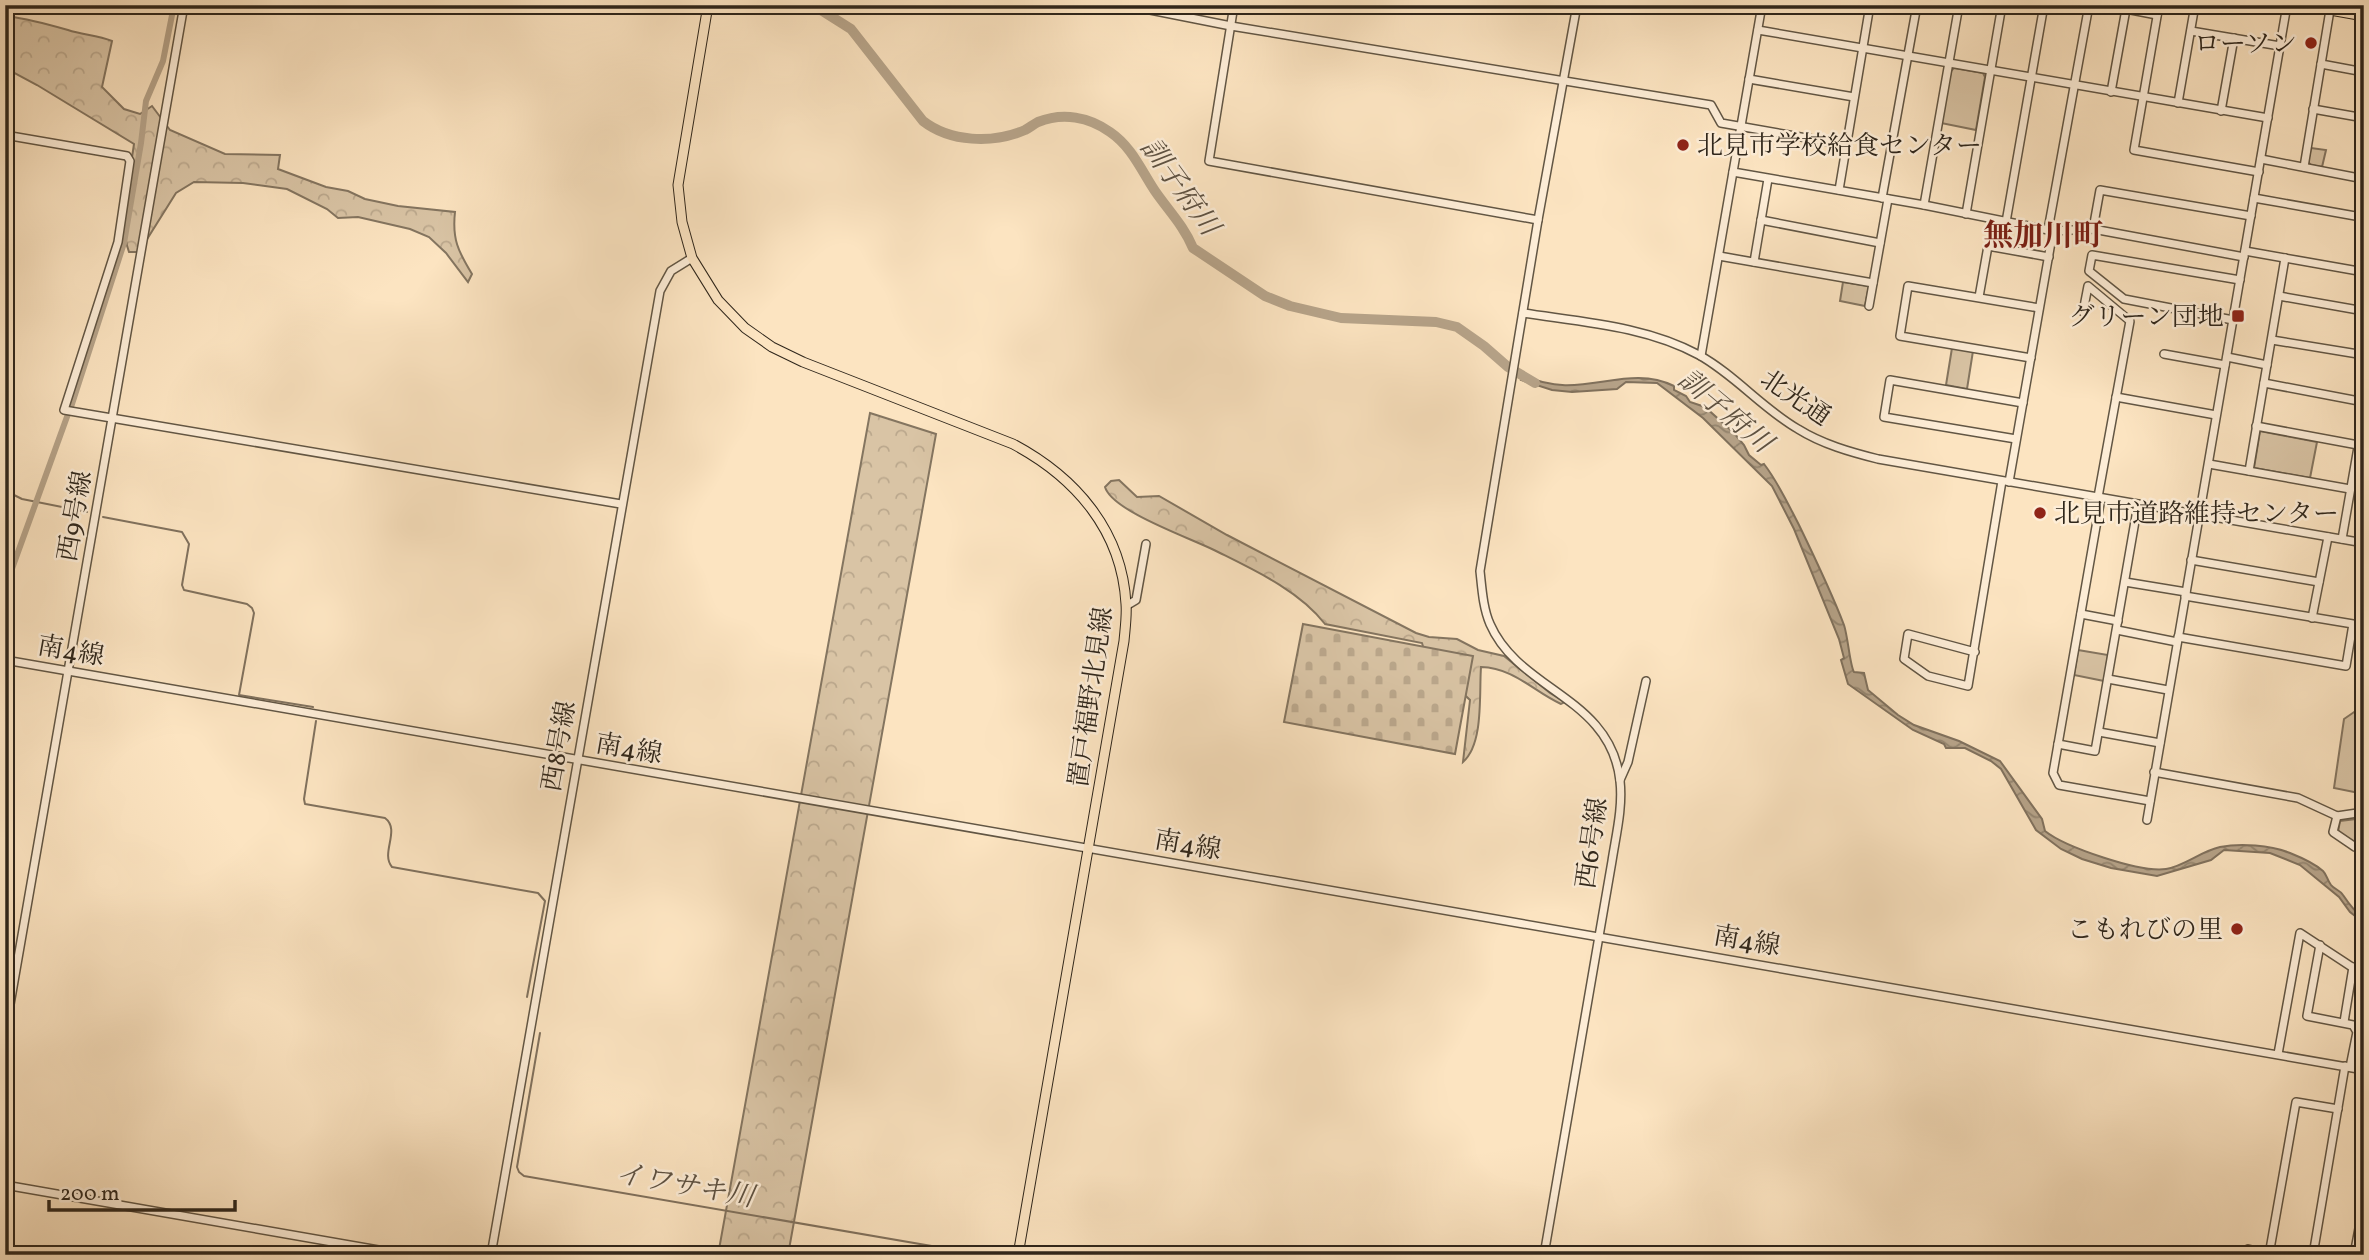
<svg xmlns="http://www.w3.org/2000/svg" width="2369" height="1260" viewBox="0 0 2369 1260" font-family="Vollkorn,'Noto Serif JP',serif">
  <defs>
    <pattern id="forest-crowns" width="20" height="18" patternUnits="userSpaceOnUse" patternTransform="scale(1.75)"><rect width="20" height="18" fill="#d9c4a5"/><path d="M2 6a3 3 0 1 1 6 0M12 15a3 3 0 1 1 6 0" fill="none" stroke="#bba88d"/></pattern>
    <pattern id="cemetery-stones" width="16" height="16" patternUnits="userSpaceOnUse" patternTransform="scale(1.75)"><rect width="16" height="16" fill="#d9c4a5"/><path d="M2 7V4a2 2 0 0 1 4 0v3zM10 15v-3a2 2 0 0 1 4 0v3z" fill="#bba88d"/></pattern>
    <pattern id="water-waves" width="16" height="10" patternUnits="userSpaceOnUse" patternTransform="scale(1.75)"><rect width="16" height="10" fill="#b6a389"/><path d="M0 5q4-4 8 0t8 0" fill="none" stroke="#94856f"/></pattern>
  </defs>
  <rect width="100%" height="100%" fill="#fce4c1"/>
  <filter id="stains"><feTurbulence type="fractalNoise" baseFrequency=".00286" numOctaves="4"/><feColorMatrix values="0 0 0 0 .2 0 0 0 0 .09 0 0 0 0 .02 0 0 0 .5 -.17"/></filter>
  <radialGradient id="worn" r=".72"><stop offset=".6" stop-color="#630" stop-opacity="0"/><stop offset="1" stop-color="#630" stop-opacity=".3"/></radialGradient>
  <g fill="#d9c4a5" stroke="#847560" stroke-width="2">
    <polygon points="1954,68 1983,73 1985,77 1976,130 1941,123 1951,71"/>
    <polygon points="2311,148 2326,150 2322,167 2311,165 2308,162"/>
    <polygon points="1843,282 1869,286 1865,306 1840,301"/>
    <polygon points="1952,348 1973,351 1967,389 1946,385"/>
    <polygon points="2260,431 2317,442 2310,478 2254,468"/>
    <polygon points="2078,650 2108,655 2104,681 2074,675"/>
    <polygon points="2360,708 2364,709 2364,794 2334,788 2344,719"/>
    <polygon points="2364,818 2364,844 2353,841 2338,832 2340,821"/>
  </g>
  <g fill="url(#forest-crowns)" stroke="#847560" stroke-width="2">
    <path d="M7,16C28,19 47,24 68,30C83,35 97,35 112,41L102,87L124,109L140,114L152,106L170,130L225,154L280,155L278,169L326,187L348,191L365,199L398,206L455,212C452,239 458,251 472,274L468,282L446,253L429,237L410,229L358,217L338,218L327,209L287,189L243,183L194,182L176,193L139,252H129C118,223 130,174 134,144L37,85L5,68Z"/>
    <polygon points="870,413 936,434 788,1255 718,1255"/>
    <path d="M1119,480L1137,497L1159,496L1227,535L1416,633L1429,637L1457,639L1478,650L1504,656L1550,693L1565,702L1561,704C1533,691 1514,668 1481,667C1479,693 1484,744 1463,762L1470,700L1427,660L1422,643L1325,624C1299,590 1252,569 1214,550C1190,538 1112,511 1105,487L1111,481Z"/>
  </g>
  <polygon fill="url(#cemetery-stones)" stroke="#847560" stroke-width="2" points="1303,624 1473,656 1455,754 1284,722"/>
  <path fill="url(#water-waves)" stroke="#80715d" stroke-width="2" d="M1523,375C1580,403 1624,362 1674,386V390L1686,396L1690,402L1705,407L1734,433L1744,445L1749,455L1761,465L1764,464C1778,482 1788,504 1799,525C1815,558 1831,591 1844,625C1848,637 1850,666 1854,672L1864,673L1868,690L1898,715L1914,725L1959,741L2000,761L2042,819L2045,831C2065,847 2140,873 2166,869C2185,866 2201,851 2220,847C2240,843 2271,845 2290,853C2300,857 2314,863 2323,871C2327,875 2327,880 2331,885C2334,889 2340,890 2343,895C2349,904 2355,912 2364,919V923L2350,912L2339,897L2300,865L2270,853L2224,850L2211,860L2157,876L2111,868L2082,859L2061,849L2036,830L2001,769L1991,761L1965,748H1946L1944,744L1913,730L1848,684L1841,660L1844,658L1839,639L1794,529L1772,486L1703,418L1657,383L1626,382L1617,389L1572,392L1552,390L1521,380Z"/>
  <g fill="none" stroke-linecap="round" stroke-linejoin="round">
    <g stroke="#80715d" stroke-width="2">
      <polyline points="12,494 22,499 87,512"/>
      <polyline points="103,517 182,532 189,544 182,585 184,590 247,604 252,608 254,613 239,695 313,707"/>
      <path d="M316,721L304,799L305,804L385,818C401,830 380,853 392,867L538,893L545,901L527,997"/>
      <polyline points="540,1033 517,1167 519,1172 524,1176 984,1255"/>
    </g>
    <g stroke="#b6a389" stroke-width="6">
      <polyline points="71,407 124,243 141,143 146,101 163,61 174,5"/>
      <polyline points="5,588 68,414"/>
    </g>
    <path stroke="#b6a389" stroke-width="10" d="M813,5L851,29L923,121C950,142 992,144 1025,130C1029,128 1034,124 1038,122C1063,112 1089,117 1110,132C1132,147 1141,170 1155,191C1168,210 1184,226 1193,248L1265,296L1290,306L1341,318L1436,322L1457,327L1484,346L1508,367L1535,383"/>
    <g stroke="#625644" stroke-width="10">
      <g id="minor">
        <polyline points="1125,5 1231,26 1711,105 1721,123 1847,145"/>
        <polyline points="1234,5 1209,161 1538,220"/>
        <polyline points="2159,5 2134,150 2259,172"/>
        <polyline points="1758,30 2268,118"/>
        <polyline points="2191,31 2280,46"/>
        <polyline points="2321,64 2364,72"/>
        <polyline points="1749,79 1854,97"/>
        <polyline points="2111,92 2126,9 2157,15"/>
        <polyline points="2178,103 2195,5"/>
        <polyline points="2313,109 2364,118"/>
        <polyline points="2221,111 2234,38"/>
        <polyline points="5,135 127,156 130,161 118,242 64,410 621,504"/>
        <polyline points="2261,159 2364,179"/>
        <polyline points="2304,167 2330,10"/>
        <polyline points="1733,172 1924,205 2053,231 2093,229 2244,257"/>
        <polyline points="1839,190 1870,5"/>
        <polyline points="1882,198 1917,5"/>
        <polyline points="2254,198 2361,217 2364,201"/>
        <polyline points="1924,205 1959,5"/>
        <polyline points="1966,214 2002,5"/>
        <polyline points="1761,220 1880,243"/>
        <polyline points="2006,222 2044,5"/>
        <polyline points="2093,229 2100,190 2251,216"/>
        <polyline points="2048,230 2089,5"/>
        <polyline points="2245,251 2364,272"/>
        <polyline points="1719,256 1873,283"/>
        <polyline points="1754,262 1768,179"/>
        <polyline points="2279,296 2364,311"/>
        <polyline points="1979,297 1988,246 2049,257"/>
        <polyline points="1869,306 1888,199"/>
        <polyline points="2083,312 2088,286 2130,321 2098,497"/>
        <path d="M1523,313C1582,322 1646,326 1699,355C1735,375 1763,409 1798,429C1822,444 1850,452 1878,459L2364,543"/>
        <polyline points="2233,320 2124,299 2089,271 2092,255 2240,280"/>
        <polyline points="2272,340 2364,355"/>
        <polyline points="2164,354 2225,365"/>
        <polyline points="1701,356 1762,5"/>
        <polyline points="2227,357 2267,365"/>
        <polyline points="2031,358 1900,336 1908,286 2039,308"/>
        <polyline points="2264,383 2364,402"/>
        <polyline points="2116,397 2216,415"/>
        <polyline points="2256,426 2358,445"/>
        <polyline points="2016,439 1884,417 1890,380 2023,403"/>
        <polyline points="2209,464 2350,489"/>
        <polyline points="2249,471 2285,258"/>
        <polyline points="2009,482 2053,231"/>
        <polyline points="2101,498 2053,773 2059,785 2150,801"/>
        <polyline points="2342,539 2364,413"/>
        <polyline points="2191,560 2319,582"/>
        <polyline points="2125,582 2186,592"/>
        <polyline points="1126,606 1136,600 1146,544"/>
        <polyline points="2081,614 2118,621"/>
        <polyline points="2312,618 2328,537"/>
        <polyline points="2117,630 2177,642"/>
        <polyline points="2178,637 2346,666 2353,624 2185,596"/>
        <polyline points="1975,652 1908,634 1904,659 1928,676 1968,686 2002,481"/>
        <polyline points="5,660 2364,1070"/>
        <polyline points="2108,679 2168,690"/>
        <polyline points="2099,732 2160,743"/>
        <polyline points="2058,744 2095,751 2138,504"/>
        <polyline points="2154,772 2298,798 2337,816 2364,812"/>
        <polyline points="1620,780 1628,762 1646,681"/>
        <polyline points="2337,816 2333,832 2355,847 2364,848"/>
        <polyline points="2147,820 2287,5"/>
        <polyline points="2320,945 2307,1016 2353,1025 2357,1032 2350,1067"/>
        <polyline points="2344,1022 2353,967"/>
        <polyline points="5,1033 184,5"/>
        <polyline points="2278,1054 2300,933 2364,975"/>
        <polyline points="5,1185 407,1255"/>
        <polyline points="2248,1249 2273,1255"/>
        <polyline points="491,1255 660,291 671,271 692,258"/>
        <path d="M1544,1255L1612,861C1616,835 1623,807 1620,781C1611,697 1519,691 1490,624C1483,608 1482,589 1480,571L1538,220L1577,5"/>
        <polyline points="2269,1255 2296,1102 2338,1109"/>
        <polyline points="2313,1255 2345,1066"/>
        <polyline points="2354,1255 2364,1202"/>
      </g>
    </g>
    <g stroke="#2f261b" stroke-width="11">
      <g id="major">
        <path d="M708,5L678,185L682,222L692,258L718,300L745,328L772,347L803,362L1013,444C1075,477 1122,530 1126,604C1127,616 1125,629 1124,641L1018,1255"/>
        <polyline points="2302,5 2364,16"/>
      </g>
    </g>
    <use href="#minor" stroke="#fdedd7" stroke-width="7"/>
    <use href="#major" stroke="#fce4c1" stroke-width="9"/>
  </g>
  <g fill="#8f2418" stroke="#fdedd7" stroke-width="2.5">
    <circle cx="2311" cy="43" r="7"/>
    <circle cx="1683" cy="145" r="7"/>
    <rect x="2231" y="309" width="14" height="14" rx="3.5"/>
    <circle cx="2040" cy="513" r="7"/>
    <circle cx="2237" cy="929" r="7"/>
  </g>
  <g text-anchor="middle" stroke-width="5" stroke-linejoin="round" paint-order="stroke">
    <g font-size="26" fill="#2f261b" stroke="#fdedd7" text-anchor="end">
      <text x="2297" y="52">ローソン</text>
      <text x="1697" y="154" text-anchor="start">北見市学校給食センター</text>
      <text x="2224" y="325">グリーン団地</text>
      <text x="2054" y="522" text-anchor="start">北見市道路維持センター</text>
      <text x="2223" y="938">こもれびの里</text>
    </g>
    <g font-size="26" fill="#2f261b" stroke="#fdedd7">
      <text transform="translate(1796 397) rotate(34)" y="9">北光通</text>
      <text transform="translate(74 516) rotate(-80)" y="9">西9号線</text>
      <text transform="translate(71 650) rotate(10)" y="9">南4線</text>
      <text transform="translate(1090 697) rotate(-82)" y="9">置戸福野北見線</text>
      <text transform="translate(558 746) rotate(-80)" y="9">西8号線</text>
      <text transform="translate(629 748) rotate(10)" y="9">南4線</text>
      <text transform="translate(1591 843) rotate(-82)" y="9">西6号線</text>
      <text transform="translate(1188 844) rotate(10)" y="9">南4線</text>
      <text transform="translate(1747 940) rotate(10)" y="9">南4線</text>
    </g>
    <g font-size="28" font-style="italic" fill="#5e5242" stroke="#fdedd7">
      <text transform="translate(1181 186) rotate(54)" y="10">訓子府川</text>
      <text transform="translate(1726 410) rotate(40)" y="10">訓子府川</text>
      <text transform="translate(685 1184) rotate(10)" y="10">イワサキ川</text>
    </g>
    <g font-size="30" font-weight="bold" fill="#7a1f14" stroke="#fdedd7">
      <text x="2043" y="245">無加川町</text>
    </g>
  </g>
  <rect width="2369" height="1260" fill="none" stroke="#fce4c1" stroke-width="28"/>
  <rect x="7" y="7" width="2355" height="1246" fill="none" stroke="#2f261b" stroke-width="3.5"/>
  <rect x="14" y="14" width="2341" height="1232" fill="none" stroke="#2f261b" stroke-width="2"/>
  <path d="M49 1200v10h186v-10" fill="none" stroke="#2f261b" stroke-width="3.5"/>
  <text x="60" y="1200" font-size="21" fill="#2f261b" stroke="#fdedd7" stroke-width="5" paint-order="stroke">200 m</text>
  <rect width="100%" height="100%" filter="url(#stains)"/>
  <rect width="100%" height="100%" fill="url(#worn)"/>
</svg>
